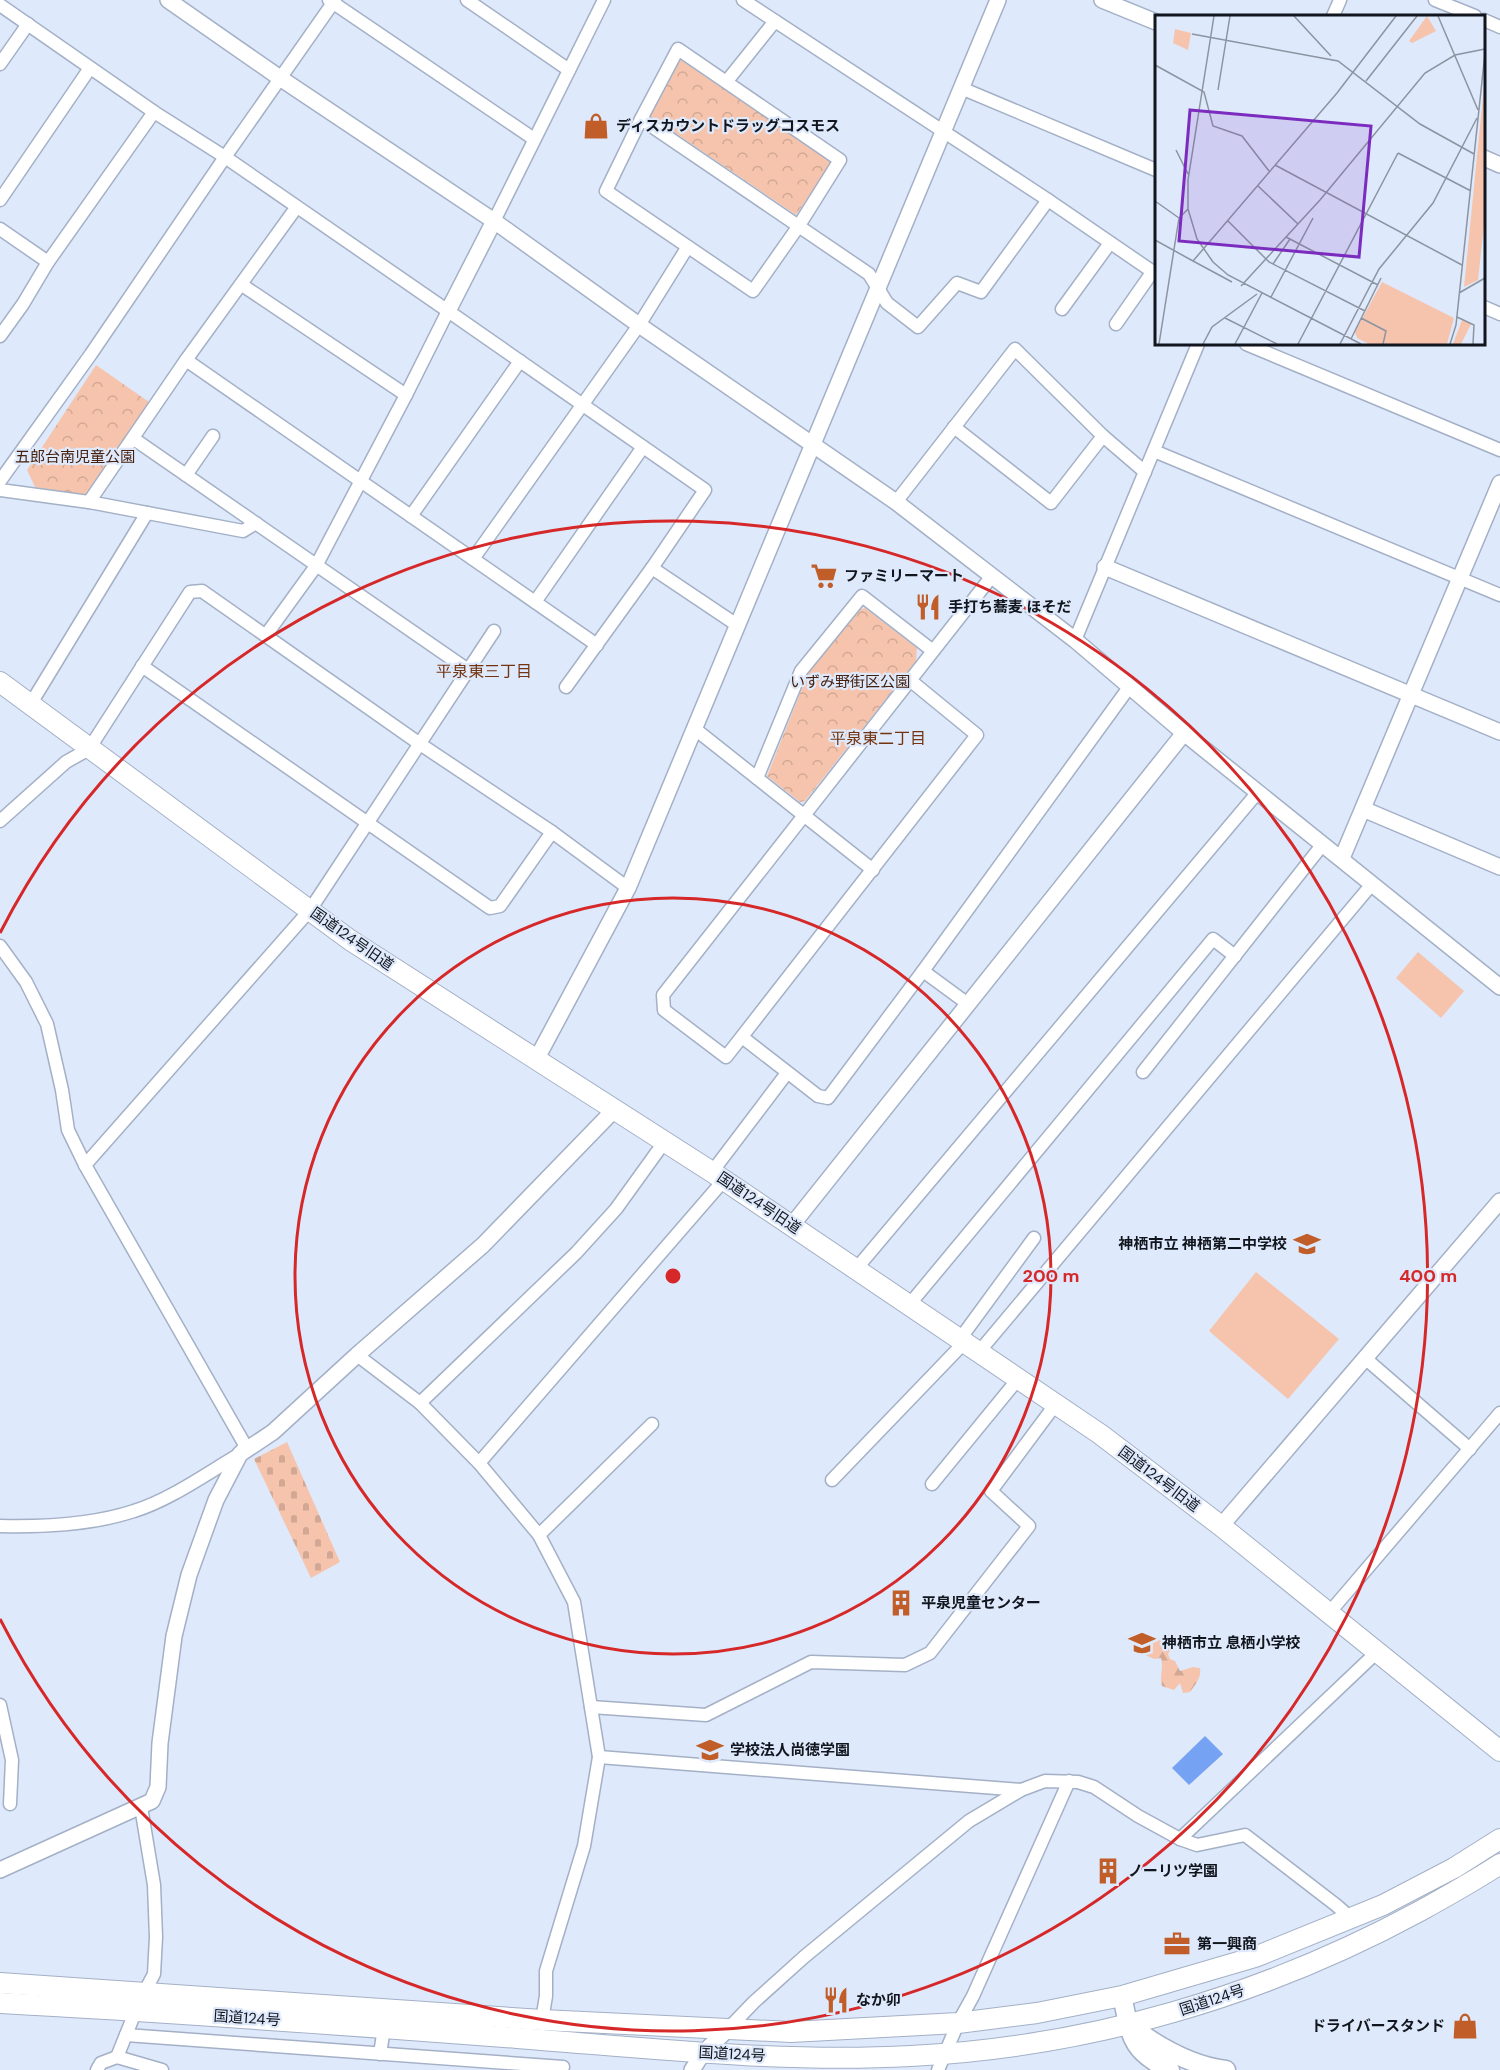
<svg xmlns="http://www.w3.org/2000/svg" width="1500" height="2070" viewBox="0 0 1500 2070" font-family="'DM Sans','Noto Sans JP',sans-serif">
  <defs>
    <pattern id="forest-firs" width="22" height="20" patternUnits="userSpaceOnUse" patternTransform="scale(1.5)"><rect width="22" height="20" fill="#f6c4ad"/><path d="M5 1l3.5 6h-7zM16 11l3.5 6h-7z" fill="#d2a894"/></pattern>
    <pattern id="cemetery-stones" width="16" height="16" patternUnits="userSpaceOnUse" patternTransform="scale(1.5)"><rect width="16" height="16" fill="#f6c4ad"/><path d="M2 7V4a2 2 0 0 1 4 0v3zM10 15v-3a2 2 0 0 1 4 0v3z" fill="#d2a894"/></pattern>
    <pattern id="park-crowns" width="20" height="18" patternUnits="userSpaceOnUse" patternTransform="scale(1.5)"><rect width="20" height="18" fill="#f6c4ad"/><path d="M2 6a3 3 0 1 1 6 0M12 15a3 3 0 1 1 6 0" fill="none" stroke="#d2a894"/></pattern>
  </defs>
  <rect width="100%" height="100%" fill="#dee9fb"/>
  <path fill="url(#forest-firs)" d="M1167,1634L1174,1635L1176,1639L1168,1654L1170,1659L1175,1661L1180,1671L1193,1667L1200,1668C1202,1677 1195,1685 1190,1692L1183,1693L1180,1683L1174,1690L1162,1686C1159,1676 1164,1668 1161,1658L1154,1659L1145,1655L1148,1645Z"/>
  <polygon fill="url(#cemetery-stones)" points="287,1442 340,1562 311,1578 254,1459"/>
  <g fill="url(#park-crowns)">
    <polygon points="680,59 833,161 796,215 650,116"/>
    <polygon points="96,365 149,402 92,492 83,495 35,487 27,470"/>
    <polygon points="865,608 917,648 916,661 805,801 800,802 767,776 809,671 859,610"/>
  </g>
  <g fill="#f6c4ad">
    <polygon points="1418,952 1464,991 1441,1018 1396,978"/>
    <polygon points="1256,1272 1339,1339 1288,1399 1209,1331"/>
  </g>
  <polygon fill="#75a2f2" points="1205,1736 1223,1754 1189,1785 1172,1768"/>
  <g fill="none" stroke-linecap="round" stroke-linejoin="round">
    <g stroke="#a3b0c6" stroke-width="15">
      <g id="minor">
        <polyline points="329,0 534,139"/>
        <polyline points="467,0 569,70"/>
        <polyline points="743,0 1048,200 1156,274"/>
        <polyline points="1435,0 1475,16"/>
        <polyline points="0,5 154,112 225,157 448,311 705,490 652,568 566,687"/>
        <polyline points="1333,16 1340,0"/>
        <polyline points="1484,20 1500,27"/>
        <polygon points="678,49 840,160 798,227 753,291 606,191 641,119"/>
        <polyline points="0,64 28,24"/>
        <polyline points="727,81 775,21"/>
        <polyline points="961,88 1156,170"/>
        <polyline points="641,119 869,274 887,303 918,327 957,283 981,292 1048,200"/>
        <polyline points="0,200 90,68"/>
        <polyline points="494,221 604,0"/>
        <polyline points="0,229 48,262"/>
        <polyline points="242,285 406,395"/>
        <polyline points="1484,307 1500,314"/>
        <polyline points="1062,309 1110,243"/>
        <polyline points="1116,324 1153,271"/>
        <polyline points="0,336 23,304 48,262 154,112"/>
        <polyline points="1246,344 1500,450"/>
        <polyline points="186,360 597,645"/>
        <polyline points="954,427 1051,503 1103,436"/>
        <polyline points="134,439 468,670"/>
        <polyline points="1154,451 1500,595"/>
        <polyline points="186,475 213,436"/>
        <polyline points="0,481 91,354 225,157 335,0"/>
        <polyline points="0,490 89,502 243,531 256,523"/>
        <polyline points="89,502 186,360 296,208"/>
        <polyline points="896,502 1015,349 1103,436 1145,472"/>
        <polyline points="411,516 520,361"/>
        <polyline points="473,559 639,325 687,248"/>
        <polyline points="652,568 737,625"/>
        <polyline points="535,602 643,447"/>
        <polyline points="266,635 316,566 406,395 448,311"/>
        <polyline points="1075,640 1198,344"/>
        <polyline points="142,666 490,908 500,906 552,832"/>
        <polyline points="911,681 977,735 726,1057 664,1010 663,995 992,576"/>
        <polyline points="30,705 147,513"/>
        <polyline points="695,729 873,870"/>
        <polyline points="757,778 801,671 862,596 933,651"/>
        <polyline points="0,821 66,762 89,749 190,592 202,591 420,744 552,832 628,888"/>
        <path d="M0,946L26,982L47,1024L62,1090L68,1130L85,1165L245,1445L240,1454C207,1473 170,1500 134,1511C92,1525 44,1527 0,1526"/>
        <polyline points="923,971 968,1004"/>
        <polyline points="742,1037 818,1096 828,1098 923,971 1130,686"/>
        <polyline points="1143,1072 1323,844"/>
        <polyline points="85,1165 310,910 494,631"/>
        <polyline points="712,1172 787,1073"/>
        <polyline points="856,1269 1258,792"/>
        <polyline points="909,1305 1213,939 1235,956"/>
        <polyline points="978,1353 1372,884"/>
        <polyline points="357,1355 420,1403 479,1463 539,1535 574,1602 599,1757 584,1846 546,1971 546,1996 542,2020"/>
        <polyline points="1366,1359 1470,1449"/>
        <polyline points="420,1403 576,1253 616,1209 665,1141"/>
        <polyline points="479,1463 724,1180"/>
        <polyline points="832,1480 959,1348 960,1339 1034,1238"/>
        <polyline points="932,1484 1018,1379"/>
        <polyline points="539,1535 652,1424"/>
        <polyline points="1329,1613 1500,1413"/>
        <polyline points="0,1705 12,1760 10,1804"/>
        <polyline points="591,1707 706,1715 811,1662 905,1665 930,1653 1029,1526 991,1491 1055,1405"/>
        <polyline points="599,1757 1021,1790"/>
        <polyline points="141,1807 154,1885 156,1937 154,1974 145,1991"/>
        <polyline points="1180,1839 1377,1652"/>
        <polyline points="728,2029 754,2002 804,1957 969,1821 1021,1790 1045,1781 1078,1782 1094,1787 1138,1816 1180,1839 1197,1845 1245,1835 1336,1905 1352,1919"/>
        <polyline points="126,2035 563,2067"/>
        <polyline points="380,2054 384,2028"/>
        <polyline points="117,2057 136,2010"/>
        <polyline points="97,2070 101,2063 117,2057 162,2070"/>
        <polyline points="938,2070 958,2023 973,1996 1069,1781"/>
      </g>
    </g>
    <g stroke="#a3b0c6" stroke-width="18">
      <g id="tertiary">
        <polyline points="168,0 280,78 494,221 639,325 896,502 1075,640 1184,733 1500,987"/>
        <polyline points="1102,0 1156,22"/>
        <polyline points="1484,158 1500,165"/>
        <polyline points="448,311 494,221"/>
        <polyline points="1105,567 1500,732"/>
        <polyline points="1363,809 1500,867"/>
        <polyline points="1342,858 1500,483"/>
        <polyline points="536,1060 628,888 998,0"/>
        <polyline points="792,1225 1184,733"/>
        <polyline points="1221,1526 1500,1201"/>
        <polyline points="0,1870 152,1801 158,1787 160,1743 174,1636 189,1575 216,1500 240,1454 273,1432 357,1355 483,1245 615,1109"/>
        <polyline points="692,2070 703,2053 728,2029"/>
      </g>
    </g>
    <g stroke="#a3b0c6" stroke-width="21">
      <g id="primary">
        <path d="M1122,1996C1131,2036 1130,2051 1170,2070"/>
        <path d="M1129,2025C1157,2046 1191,2066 1226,2070"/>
      </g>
    </g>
    <g stroke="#a3b0c6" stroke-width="22">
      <g id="trunk">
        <polyline points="0,682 350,940 712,1172 1100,1434 1221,1526 1500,1751"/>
        <polyline points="0,1983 542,2020 791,2032 958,2023 1037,2013 1122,1996 1255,1957 1383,1905 1454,1868 1500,1839"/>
        <path d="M0,2003C173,2012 345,2025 517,2038C648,2048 779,2063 911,2056C1090,2047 1263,1996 1420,1911C1447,1896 1474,1881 1500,1864"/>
      </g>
    </g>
    <use href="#minor" stroke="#fff" stroke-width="12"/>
    <use href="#tertiary" stroke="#fff" stroke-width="15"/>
    <use href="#primary" stroke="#fff" stroke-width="18"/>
    <use href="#trunk" stroke="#fff" stroke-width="20"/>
  </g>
  <g fill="none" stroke="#d62828" stroke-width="3">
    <circle cx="673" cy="1276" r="378"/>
    <path d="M0 933A755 755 0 1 1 0 1619"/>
  </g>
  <defs>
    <g id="shop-bare" transform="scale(2.07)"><path d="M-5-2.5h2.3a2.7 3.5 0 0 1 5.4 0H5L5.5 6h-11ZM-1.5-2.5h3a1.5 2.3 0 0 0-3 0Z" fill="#c15d28" stroke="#dee9fb" stroke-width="2.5" paint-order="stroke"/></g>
    <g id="supermarket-bare" transform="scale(2.07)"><path d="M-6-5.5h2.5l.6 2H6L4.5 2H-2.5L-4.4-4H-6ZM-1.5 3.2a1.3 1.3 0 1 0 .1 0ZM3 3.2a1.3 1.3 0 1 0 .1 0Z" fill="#c15d28" stroke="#dee9fb" stroke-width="2.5" paint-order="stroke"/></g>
    <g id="restaurant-bare" transform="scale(2.07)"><path d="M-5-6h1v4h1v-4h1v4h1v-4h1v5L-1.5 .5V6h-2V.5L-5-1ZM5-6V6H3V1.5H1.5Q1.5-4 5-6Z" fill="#c15d28" stroke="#dee9fb" stroke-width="2.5" paint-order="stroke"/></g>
    <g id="school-bare" transform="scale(2.07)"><path d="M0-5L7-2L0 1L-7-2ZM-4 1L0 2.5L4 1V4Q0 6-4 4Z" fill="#c15d28" stroke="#dee9fb" stroke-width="2.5" paint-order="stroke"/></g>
    <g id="building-bare" transform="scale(2.07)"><path d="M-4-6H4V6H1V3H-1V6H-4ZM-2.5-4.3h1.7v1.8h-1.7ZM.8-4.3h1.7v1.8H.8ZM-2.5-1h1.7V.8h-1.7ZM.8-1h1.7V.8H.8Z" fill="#c15d28" stroke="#dee9fb" stroke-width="2.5" paint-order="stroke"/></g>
    <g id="office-bare" transform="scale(2.07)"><path d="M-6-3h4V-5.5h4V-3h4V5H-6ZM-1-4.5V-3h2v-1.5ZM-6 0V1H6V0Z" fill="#c15d28" stroke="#dee9fb" stroke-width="2.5" paint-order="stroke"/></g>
  </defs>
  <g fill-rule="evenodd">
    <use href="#shop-bare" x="596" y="126"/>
    <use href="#supermarket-bare" x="824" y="576"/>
    <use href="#restaurant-bare" x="928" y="607"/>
    <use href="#school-bare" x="1307" y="1244"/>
    <use href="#building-bare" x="901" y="1603"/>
    <use href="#school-bare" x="1142" y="1643"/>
    <use href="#school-bare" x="710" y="1750"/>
    <use href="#building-bare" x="1108" y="1871"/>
    <use href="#office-bare" x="1177" y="1944"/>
    <use href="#restaurant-bare" x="836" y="2000"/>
    <use href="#shop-bare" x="1465" y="2026"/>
  </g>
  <g text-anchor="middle" stroke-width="4.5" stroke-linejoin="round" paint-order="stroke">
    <g font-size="15" font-weight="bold" fill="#11151d" stroke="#dee9fb" text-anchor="start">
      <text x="616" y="131">ディスカウントドラッグコスモス</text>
      <text x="844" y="581">ファミリーマート</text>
      <text x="948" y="612">手打ち蕎麦 ほそだ</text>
      <text x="1287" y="1249" text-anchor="end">神栖市立 神栖第二中学校</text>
      <text x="921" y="1608">平泉児童センター</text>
      <text x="1162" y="1648">神栖市立 息栖小学校</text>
      <text x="730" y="1755">学校法人尚徳学園</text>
      <text x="1128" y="1876">ノーリツ学園</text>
      <text x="1197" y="1949">第一興商</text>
      <text x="856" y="2005">なか卯</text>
      <text x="1445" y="2031" text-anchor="end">ドライバースタンド</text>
    </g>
    <g font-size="15" fill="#45200e" stroke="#dee9fb">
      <text x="75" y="462">五郎台南児童公園</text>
      <text x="850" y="687">いずみ野街区公園</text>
    </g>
    <g font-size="15" fill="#11151d" stroke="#dee9fb">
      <text transform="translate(352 939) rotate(35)" y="5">国道124号旧道</text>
      <text transform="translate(759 1203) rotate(34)" y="5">国道124号旧道</text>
      <text transform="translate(1159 1479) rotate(37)" y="5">国道124号旧道</text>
      <text transform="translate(1212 2000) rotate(-18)" y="5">国道124号</text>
      <text transform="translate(247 2018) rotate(4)" y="5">国道124号</text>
      <text transform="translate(732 2054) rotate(3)" y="5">国道124号</text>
    </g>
    <g font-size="16" fill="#733411" stroke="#dee9fb">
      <text x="484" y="677">平泉東三丁目</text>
      <text x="878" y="744">平泉東二丁目</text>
    </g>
  </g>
  <g transform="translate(1155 15)">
    <rect width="330" height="330" fill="#dee9fb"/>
    <path d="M272,1L281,16L257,28L254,26ZM20,14L36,18L33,35L18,28ZM330,61V200L323,265L309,272ZM227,267L299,303L292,329H214L202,323L200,317ZM307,305L316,309L306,329H298Z" fill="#f6c4ad"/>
    <path fill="none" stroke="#8c94a2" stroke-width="1.5" d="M59,1L33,165V194L42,224L58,247L73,260L206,329M139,1L176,41M283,1L323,95M37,19L183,46L265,109L319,139M0,50L49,77L58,111L87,121L114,156M211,66L262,1M63,75L75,1M21,135L33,159M243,138L316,176M120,150L307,250M103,171L143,209M0,186L24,203M73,206L114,247L210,296M131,222L223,270M0,225L38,246M118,249L135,224M77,267L38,246L182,78L241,1M86,271L165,185L270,58L300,40L330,34M304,278L330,263M116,282L158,203M302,302L319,310L318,329M70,303L122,329M206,303L231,316L228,329M196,324L226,263M4,329L24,203L33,194M48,329L57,312L102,279M80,329L107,278M143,329L243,138M185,329L224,254L278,188L322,103M295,329L301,310L330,38"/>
    <path fill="#7b2cbf" fill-opacity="0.15" stroke="#7b2cbf" stroke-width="3" d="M35,95L216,111L204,242L24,226Z"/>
    <rect width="330" height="330" fill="none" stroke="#11151d" stroke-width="3"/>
  </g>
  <circle cx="673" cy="1276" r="9" fill="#d62828" stroke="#dee9fb" stroke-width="3"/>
  <g font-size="18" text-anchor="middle" font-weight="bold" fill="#d62828" stroke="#dee9fb" stroke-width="4.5" stroke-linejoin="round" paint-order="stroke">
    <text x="1051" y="1282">200 m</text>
    <text x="1428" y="1282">400 m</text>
  </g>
</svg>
